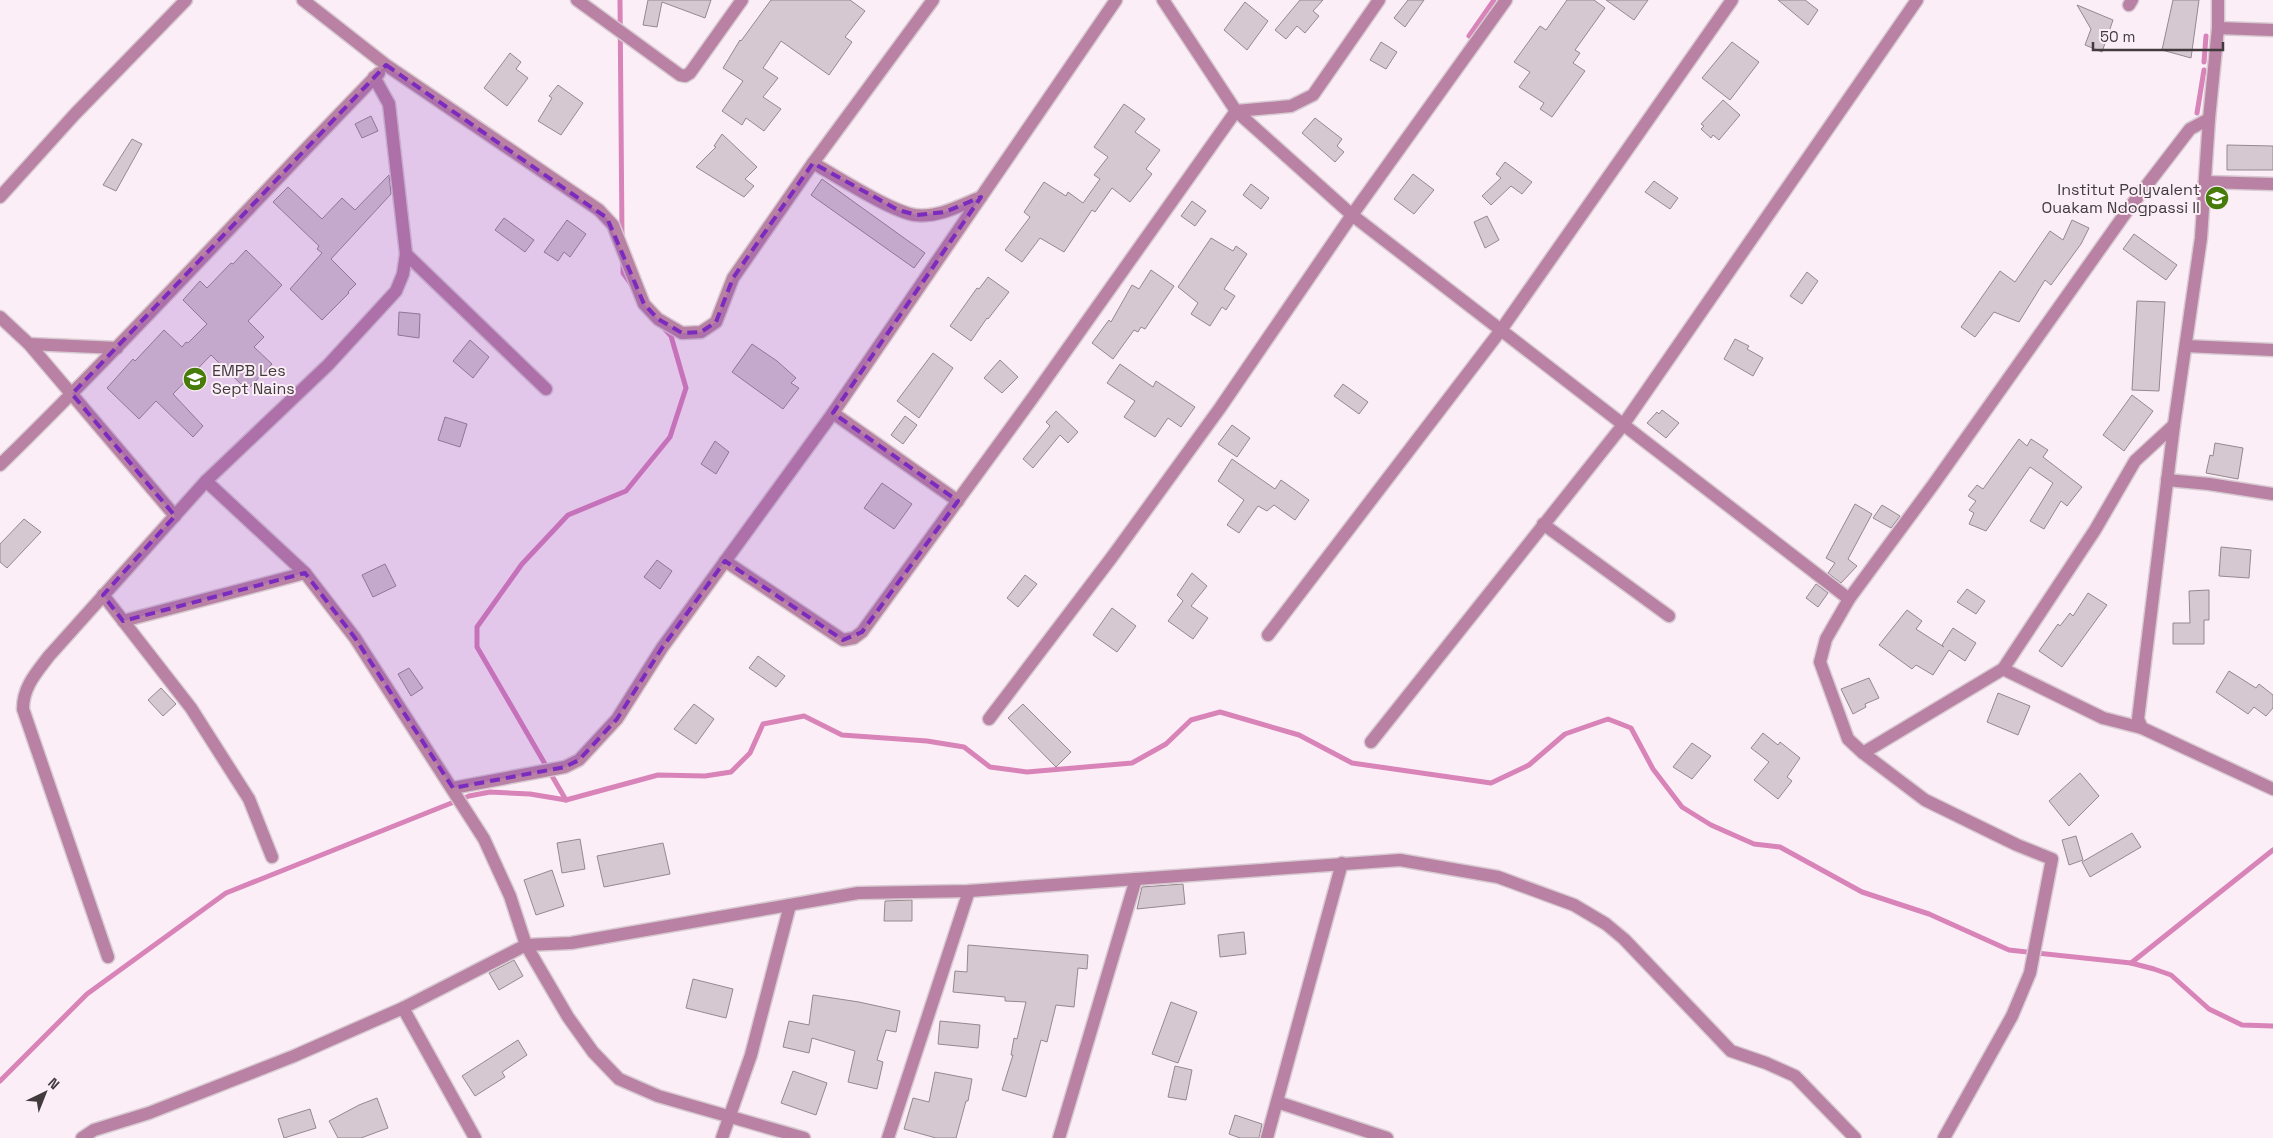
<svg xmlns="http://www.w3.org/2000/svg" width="2273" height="1138" viewBox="0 0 2273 1138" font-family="'Space Grotesk',sans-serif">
  <rect width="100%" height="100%" fill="#fceef6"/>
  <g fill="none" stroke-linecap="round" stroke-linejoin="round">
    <g stroke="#d984b9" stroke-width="5">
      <polyline points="620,0 622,237"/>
      <polyline points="1469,36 1494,0"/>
      <polyline points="2204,62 2206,36"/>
      <polyline points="2197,113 2204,70"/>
      <polyline points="623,260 623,273 631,284"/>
      <polyline points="566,800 477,647 477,627 522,564 568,515 626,491 670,437 686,388 671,336 663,327"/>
      <polyline points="2131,963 2273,850"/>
      <polyline points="0,1081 87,994 226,893 469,796 490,792 530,794 566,800 658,775 705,776 731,772 750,753 763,724 804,716 842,735 927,741 964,747 990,767 1027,772 1132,763 1166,744 1191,720 1220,712 1299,735 1352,763 1491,783 1529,765 1565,734 1608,719 1631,728 1653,769 1682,807 1711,825 1754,844 1780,847 1862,892 1929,914 2009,950 2131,963 2154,969 2171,975 2209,1009 2242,1025 2273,1026"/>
    </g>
  </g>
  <g fill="#d6c8d0" stroke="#95888f">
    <polygon points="648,0 711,0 705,18 662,2 657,27 643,25"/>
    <polygon points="771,0 850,0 865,11 845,37 852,42 829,75 781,41 763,68 778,78 763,97 781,109 764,131 746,118 742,125 722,111 743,81 723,68 740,40 741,41"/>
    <polygon points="1300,0 1323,0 1313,11 1319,16 1305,33 1297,26 1286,39 1275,30"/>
    <polygon points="1408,0 1424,0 1405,27 1394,18"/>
    <polygon points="1567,0 1594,0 1605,8 1575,50 1580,53 1573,63 1585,71 1552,117 1540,109 1544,103 1519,87 1530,72 1514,62 1540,26 1546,30"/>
    <polygon points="1606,0 1648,0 1634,20"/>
    <polygon points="1778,0 1805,0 1818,10 1808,25"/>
    <polygon points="2173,0 2199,0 2191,58 2162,50"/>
    <polygon points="1245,2 1268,21 1247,50 1224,30"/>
    <polygon points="2077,5 2113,20 2102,52 2085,45 2091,29"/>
    <polygon points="1381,42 1397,52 1386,69 1370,60"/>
    <polygon points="1732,42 1759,62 1730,100 1702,78"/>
    <polygon points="510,53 521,62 516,69 528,78 507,106 484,88"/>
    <polygon points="558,85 583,103 561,135 538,121 552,98 549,96"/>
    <polygon points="1723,100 1740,115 1719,140 1713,135 1711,138 1701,129 1704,126 1701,124"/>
    <polygon points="1124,104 1145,119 1135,132 1160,150 1146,169 1152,174 1130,202 1112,188 1095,212 1092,210 1064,252 1040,238 1022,262 1005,250 1030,217 1024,212 1044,182 1066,196 1068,192 1083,203 1100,179 1094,175 1108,157 1094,147"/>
    <polygon points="371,116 378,131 362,138 355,124"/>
    <polygon points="1315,118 1342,139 1337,146 1344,152 1335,162 1302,133"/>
    <polygon points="722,134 757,167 745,179 754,186 744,197 696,167 716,147 714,146"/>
    <polygon points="132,139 142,144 116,191 103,185"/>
    <polygon points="2227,145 2273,146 2273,170 2227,170"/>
    <polygon points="1505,162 1532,182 1522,194 1511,186 1491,205 1482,196 1501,178 1496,174"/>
    <polygon points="1413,174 1434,190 1414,214 1394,199"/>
    <polygon points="389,175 391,194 331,259 356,284 348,292 349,293 322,320 290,289 322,253 317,249 319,246 273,202 288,187 322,219 342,198 355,210"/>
    <polygon points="822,179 925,253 914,268 811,195"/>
    <polygon points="1654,181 1678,198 1670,209 1645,192"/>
    <polygon points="1251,184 1269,198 1261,209 1243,195"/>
    <polygon points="1192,201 1206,211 1195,226 1181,216"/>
    <polygon points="1487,216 1499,240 1485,248 1474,222"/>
    <polygon points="504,218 534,240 525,252 495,230"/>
    <polygon points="567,220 586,234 570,257 564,252 558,261 544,252"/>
    <polygon points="2072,220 2089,228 2081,244 2051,285 2045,280 2019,322 1994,312 1975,337 1961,327 2000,271 2015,282 2050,231 2063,240"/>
    <polygon points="2134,234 2177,265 2166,280 2123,249"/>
    <polygon points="1211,238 1233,251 1236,246 1247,254 1224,289 1235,296 1226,310 1222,307 1210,326 1191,314 1198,303 1178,287"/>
    <polygon points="246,250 282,285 248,321 264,337 254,347 272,364 247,390 211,355 173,394 203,426 193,437 156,401 139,419 107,388 133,359 135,361 164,330 182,347 186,342 188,343 207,324 183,300 200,281 207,288 231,263 233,264"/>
    <polygon points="1151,270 1174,286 1145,329 1141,327 1138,332 1134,330 1113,359 1092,343 1109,320 1111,322 1132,285 1139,289"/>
    <polygon points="1807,272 1818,281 1802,304 1790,296"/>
    <polygon points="988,277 1009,292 988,319 987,318 971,341 950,326 977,288 979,289"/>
    <polygon points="2137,301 2165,302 2159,391 2132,390"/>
    <polygon points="399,312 420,314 419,338 398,335"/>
    <polygon points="1735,339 1749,346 1747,349 1763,358 1753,376 1724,359"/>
    <polygon points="470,340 489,357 473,378 453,361"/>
    <polygon points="752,344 777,361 796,378 791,383 799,388 783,409 732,372"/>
    <polygon points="933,353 953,368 919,418 897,401"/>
    <polygon points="1000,360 1018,377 1002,393 984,378"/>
    <polygon points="1120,364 1153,387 1156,381 1195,407 1181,427 1168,418 1155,437 1124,417 1135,401 1107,383"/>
    <polygon points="1343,384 1368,402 1359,414 1334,396"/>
    <polygon points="2132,395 2153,411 2124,451 2103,435"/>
    <polygon points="1662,410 1679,423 1666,438 1647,423 1657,412 1659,414"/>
    <polygon points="1056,411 1078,432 1068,443 1060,435 1033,468 1023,459 1050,426 1046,422"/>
    <polygon points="905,416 917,425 903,444 891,435"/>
    <polygon points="445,417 467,424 460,447 438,440"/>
    <polygon points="1232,425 1250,438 1237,457 1218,444"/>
    <polygon points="2019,439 2027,446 2031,439 2048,450 2043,457 2082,487 2067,506 2061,501 2044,529 2030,521 2053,483 2030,467 1986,531 1969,524 1974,513 1969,510 1976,501 1968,496 1977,485 1983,489"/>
    <polygon points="715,441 729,452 716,474 701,464"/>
    <polygon points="2215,443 2243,448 2238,479 2206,473 2210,455 2213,456"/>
    <polygon points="1232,459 1275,489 1281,480 1309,500 1295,520 1274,505 1267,511 1258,506 1239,533 1227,525 1244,500 1218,481"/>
    <polygon points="882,483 912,504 894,529 864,508"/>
    <polygon points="1855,504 1872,514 1848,559 1857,566 1841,583 1828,573 1835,563 1826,558"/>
    <polygon points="1882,505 1900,516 1891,528 1873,518"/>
    <polygon points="24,519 41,532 7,568 0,562 0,544"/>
    <polygon points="2221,547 2251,550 2249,578 2219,576"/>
    <polygon points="657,560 672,571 660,589 644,577"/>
    <polygon points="385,564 396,586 373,597 362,575"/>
    <polygon points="1192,573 1207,586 1191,606 1208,618 1193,639 1168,621 1183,601 1177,595"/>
    <polygon points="1025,575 1037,584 1018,607 1007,598"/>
    <polygon points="1816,584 1828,593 1818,607 1806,598"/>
    <polygon points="1967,589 1985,601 1976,614 1957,602"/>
    <polygon points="2209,590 2209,620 2204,620 2204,644 2173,644 2173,623 2190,623 2189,591"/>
    <polygon points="2088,593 2107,605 2062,667 2039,651 2058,624 2060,626 2070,613 2073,616"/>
    <polygon points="1112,608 1136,626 1117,652 1093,635"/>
    <polygon points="1907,610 1922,621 1916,629 1944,647 1942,645 1953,628 1976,643 1965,661 1949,650 1933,675 1916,665 1912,669 1879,645"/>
    <polygon points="758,656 785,676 776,687 749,668"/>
    <polygon points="409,668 423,688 411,696 398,674"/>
    <polygon points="2229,671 2256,688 2259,684 2273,695 2273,708 2266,716 2254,707 2248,714 2216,692"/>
    <polygon points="1869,678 1879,698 1865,704 1866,707 1853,714 1841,689"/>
    <polygon points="161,688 176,704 163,716 148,700"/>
    <polygon points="1998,693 2030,706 2018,735 1987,722"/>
    <polygon points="694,704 714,719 696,744 674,729"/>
    <polygon points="1023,704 1071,752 1056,767 1008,718"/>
    <polygon points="1763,733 1778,745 1780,742 1800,758 1787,777 1792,781 1778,799 1754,780 1769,762 1751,748"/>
    <polygon points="1692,743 1711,756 1692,779 1673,767"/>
    <polygon points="2080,773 2099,796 2069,826 2049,801"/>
    <polygon points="2132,833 2141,847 2090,877 2082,862"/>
    <polygon points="2076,836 2083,860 2069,865 2062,840"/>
    <polygon points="580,839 585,869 562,873 557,843"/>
    <polygon points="663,843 670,874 604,887 597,856"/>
    <polygon points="552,870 564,906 536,915 524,880"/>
    <polygon points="1183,884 1185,904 1137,909 1142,887"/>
    <polygon points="912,900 912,921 884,921 885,901"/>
    <polygon points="1244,932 1246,954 1220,957 1218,935"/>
    <polygon points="968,945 1088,955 1087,969 1078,968 1074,1007 1056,1005 1047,1042 1041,1040 1026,1097 1002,1090 1013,1055 1011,1055 1014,1038 1017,1039 1026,1002 1005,1001 1005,997 953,992 955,971 967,972"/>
    <polygon points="514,960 523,976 499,990 489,973"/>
    <polygon points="693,979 733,989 726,1018 686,1008"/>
    <polygon points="813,995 859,1002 900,1011 896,1032 886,1030 877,1060 883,1062 877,1089 848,1082 855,1051 812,1038 809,1053 783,1047 789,1021 809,1025"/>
    <polygon points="1171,1002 1197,1012 1178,1063 1152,1054"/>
    <polygon points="940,1021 980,1025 978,1048 938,1044"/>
    <polygon points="518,1040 527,1055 502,1072 505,1077 475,1096 462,1076"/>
    <polygon points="1175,1066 1192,1070 1186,1100 1168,1097"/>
    <polygon points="793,1071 827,1083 816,1115 781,1103"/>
    <polygon points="935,1072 972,1079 968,1101 966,1101 956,1138 936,1138 904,1129 913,1098 929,1102"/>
    <polygon points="377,1098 388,1128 361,1138 338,1138 329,1121 359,1105"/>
    <polygon points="310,1109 316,1128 284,1138 278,1119"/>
    <polygon points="1235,1115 1262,1124 1259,1138 1240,1138 1229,1134"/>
  </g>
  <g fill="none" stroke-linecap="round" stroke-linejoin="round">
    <g stroke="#d7cad1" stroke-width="15">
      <g id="minor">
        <polyline points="303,0 386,65 599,210 613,225 644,304 658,319 682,333 701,332 716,322 733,278 813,163 933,0"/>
        <polyline points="577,0 680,75 685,76 690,73 742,0"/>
        <polyline points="1163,0 1236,111 1352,215 1849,599"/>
        <polyline points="2218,0 2218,28 2209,119 2201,238 2174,425 2138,719 2142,728 2273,789"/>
        <polyline points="2129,5 2132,0"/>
        <polyline points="2218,28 2273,30"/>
        <path d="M813,163C838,177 890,211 915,215C938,218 961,205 981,197"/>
        <polyline points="2205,182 2273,184"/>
        <polyline points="0,197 75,114 186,0"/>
        <polyline points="406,254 546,389"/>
        <polyline points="0,317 29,344 175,516"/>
        <polyline points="29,344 117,348"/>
        <polyline points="2186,346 2273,350"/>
        <polyline points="833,413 958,501"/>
        <path d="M0,465C130,338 252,203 379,73"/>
        <polyline points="2167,480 2209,484 2273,494"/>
        <polyline points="206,481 305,573 355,638 484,839 510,896 526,945 568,1017 593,1052 619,1079 658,1096 804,1138"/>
        <polyline points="1543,524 1669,616"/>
        <polyline points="725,561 843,640 854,638 862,632 1034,396 1236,111 1291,106 1313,95 1379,0"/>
        <polyline points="103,595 191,708 249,799 272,857"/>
        <polyline points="123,621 305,573"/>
        <polyline points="1268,635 1501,330 1732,0"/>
        <polyline points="2003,669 2103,718 2142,728"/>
        <polyline points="989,719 1112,557 1220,408 1352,215 1506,0"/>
        <polyline points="1371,742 1623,425 1917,0"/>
        <polyline points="1863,753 2003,669 2095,530 2135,461 2174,425"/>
        <polyline points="453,788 565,767 579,760 617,719 662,648 833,413 1116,0"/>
        <path d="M108,957L23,709C23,687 36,673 49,656L206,481L328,365L396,291L403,274L406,254L389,104L374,77"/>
        <polyline points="403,1008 475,1138"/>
        <polyline points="1277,1102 1387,1138"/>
        <polyline points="82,1138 94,1130 149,1113 294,1056 403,1008 526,945 571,943 858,893 969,891 1400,860 1498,877 1574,905 1606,924 1624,939 1731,1051 1766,1063 1795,1076 1855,1138"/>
        <polyline points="722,1138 751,1055 790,905"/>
        <polyline points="888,1138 969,891"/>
        <polyline points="1059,1138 1136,879"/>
        <polyline points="1267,1138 1342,863"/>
        <polyline points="1944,1138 2012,1016 2030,973 2052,859 2017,845 1925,800 1863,753 1848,739 1820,662 1826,639 1849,599 1933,485 2127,211 2190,129 2209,119"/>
      </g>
    </g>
    <use href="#minor" stroke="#b981a3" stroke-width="12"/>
  </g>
  <path fill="#7b2cbf" fill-opacity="0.2" stroke="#7b2cbf" stroke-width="4" stroke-dasharray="10 6" stroke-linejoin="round" d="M386,65L607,218L644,304L658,319L682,333L701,332L716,322L733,278L813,163L898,210L917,215L945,212L981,197L833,413L958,501L862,632L843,640L725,561L662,648L617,719L579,760L565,767L453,788L355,638L305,573L123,621L103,595L175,516L72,394Z"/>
  <defs>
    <g id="school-disc" transform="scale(1.25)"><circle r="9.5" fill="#477b0a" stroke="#fceef6"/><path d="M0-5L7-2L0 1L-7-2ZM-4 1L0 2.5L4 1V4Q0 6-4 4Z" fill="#fff"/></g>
  </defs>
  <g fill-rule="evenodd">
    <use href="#school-disc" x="2217" y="198"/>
    <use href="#school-disc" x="195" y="379"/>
  </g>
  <g text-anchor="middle" stroke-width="4" stroke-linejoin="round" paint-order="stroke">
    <g font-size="16" fill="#413b3e" stroke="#fceef6" text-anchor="end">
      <text x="2200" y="195">Institut Polyvalent<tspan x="2200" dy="18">Ouakam Ndogpassi II</tspan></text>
      <text x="212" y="376" text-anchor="start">EMPB Les<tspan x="212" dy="18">Sept Nains</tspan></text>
    </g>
  </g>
  <g transform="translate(45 1093) rotate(43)" stroke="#fceef6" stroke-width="4" paint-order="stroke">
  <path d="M0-4L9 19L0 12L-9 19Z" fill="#413b3e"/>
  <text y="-8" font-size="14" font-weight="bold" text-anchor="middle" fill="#413b3e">N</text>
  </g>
  <path d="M2093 42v8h130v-8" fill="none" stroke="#413b3e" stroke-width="2.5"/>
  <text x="2100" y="42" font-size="15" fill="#413b3e" stroke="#fceef6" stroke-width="4" paint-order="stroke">50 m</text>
</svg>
